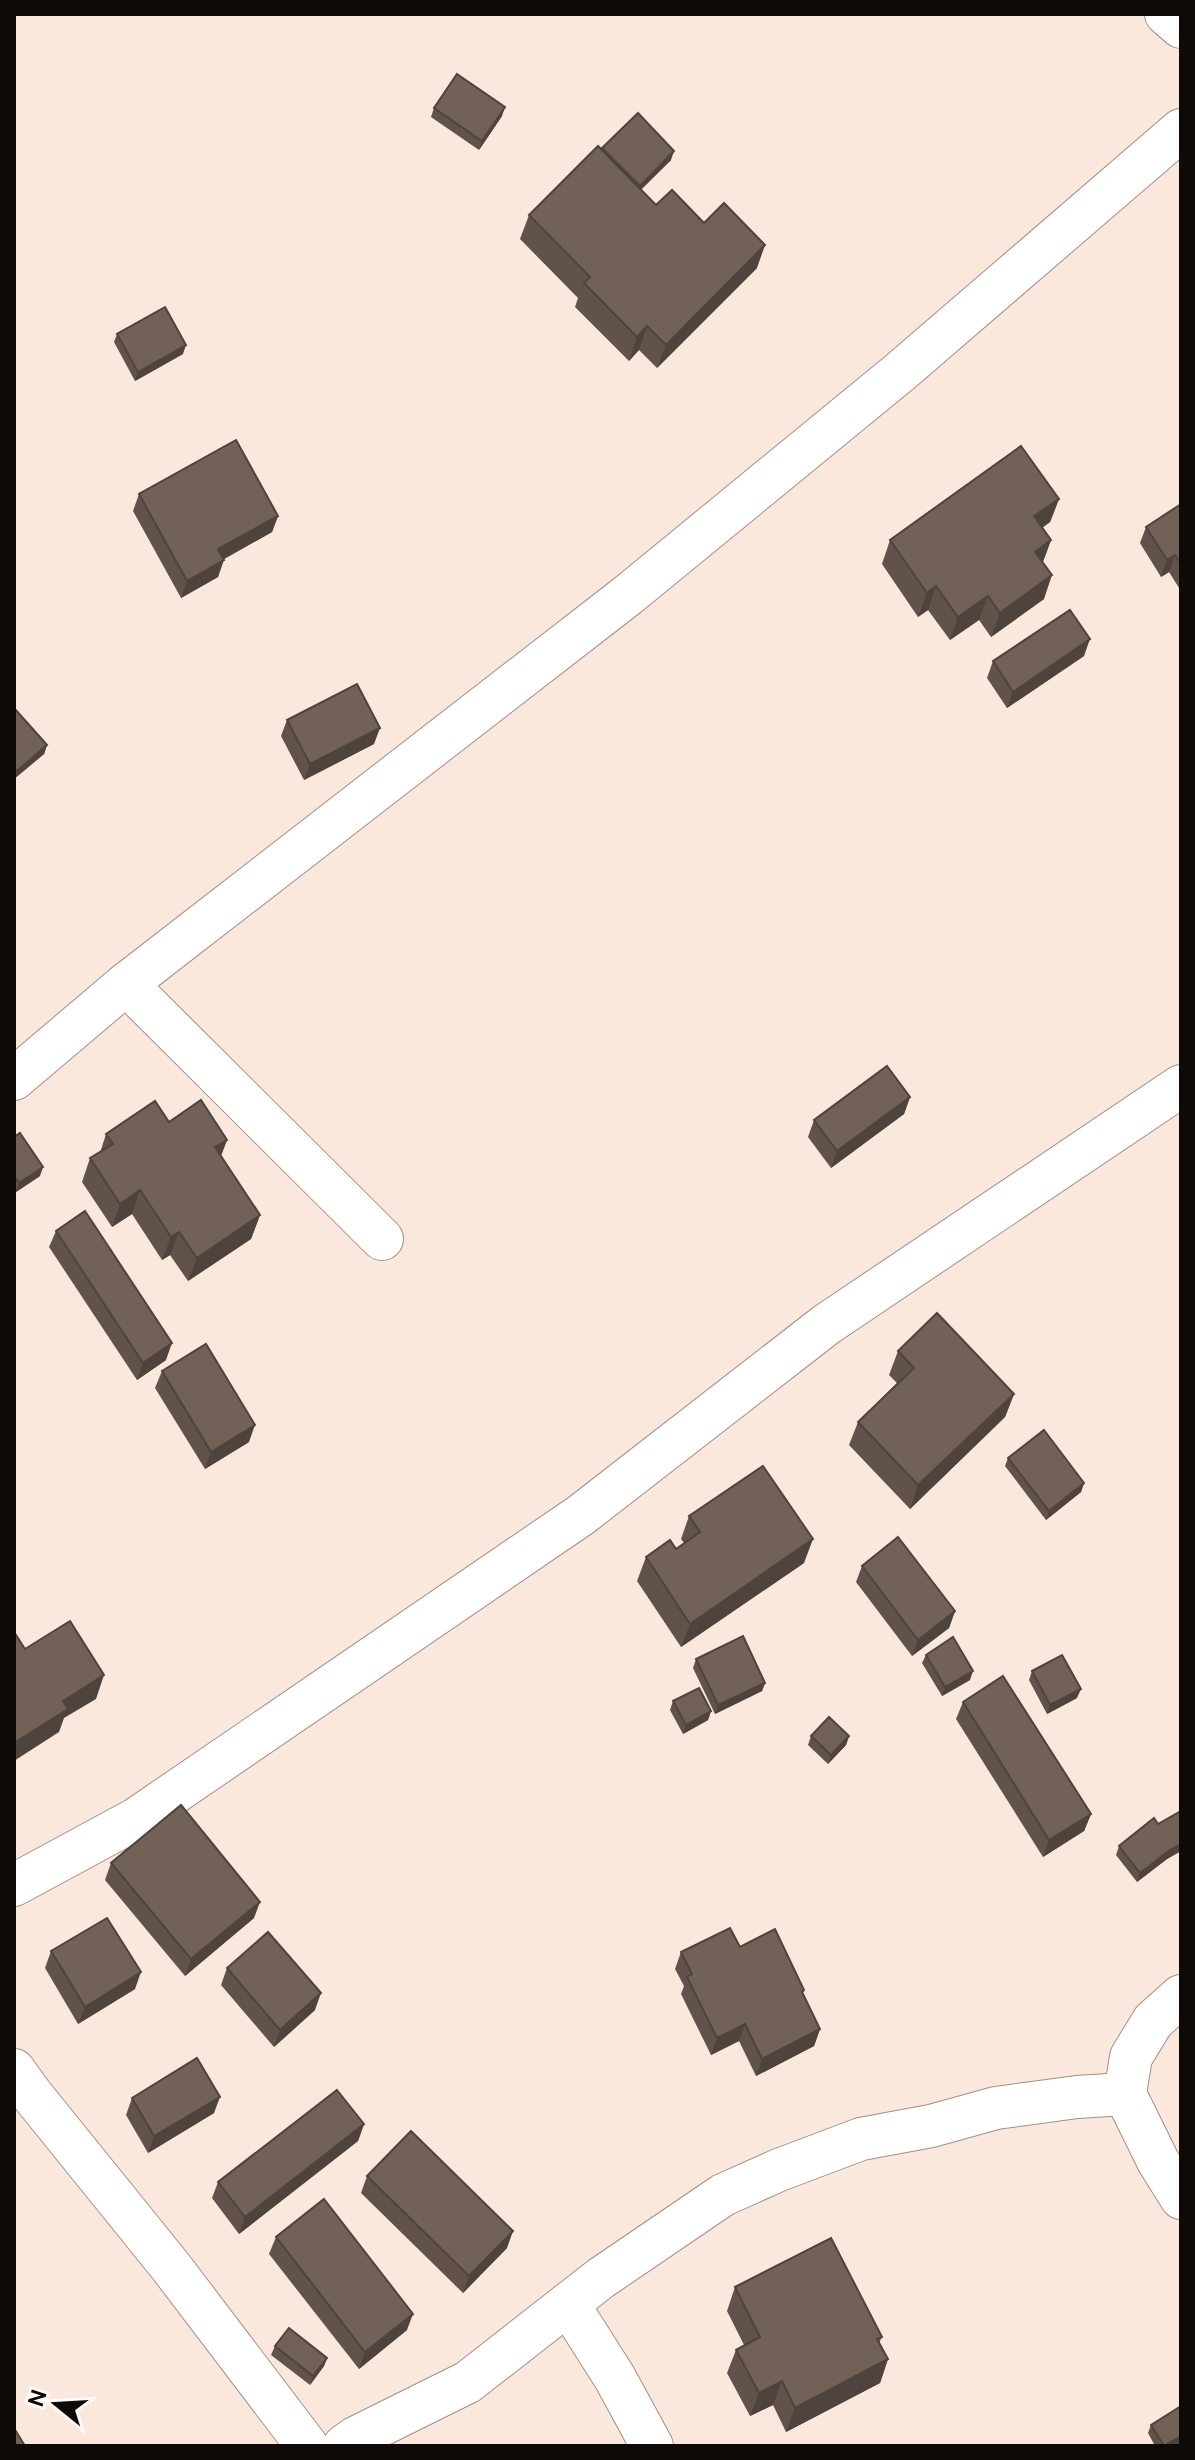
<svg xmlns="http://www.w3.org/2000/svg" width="1195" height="2460" viewBox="0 0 1195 2460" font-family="'DM Sans',sans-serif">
  <rect width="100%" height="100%" fill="#fae8dd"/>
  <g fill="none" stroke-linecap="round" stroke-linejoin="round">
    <g stroke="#a19085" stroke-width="44">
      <g id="minor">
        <polyline points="1166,14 1181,27"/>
        <polyline points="126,984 382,1239"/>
        <polyline points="14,1079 126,984 628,595 900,372 1181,130"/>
        <polyline points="14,1885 136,1819 581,1515 827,1324 1181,1086"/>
        <polyline points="1181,1996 1153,2021 1131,2057 1125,2094 1158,2161 1181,2198"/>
        <polyline points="14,2070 32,2095 171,2267 307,2446"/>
        <polyline points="568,2304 615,2378 652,2446"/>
        <polyline points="344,2446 355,2438 468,2382 601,2278 723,2195 779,2170 861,2139 931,2126 996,2108 1077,2097 1125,2094"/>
      </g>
    </g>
    <use href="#minor" stroke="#fff" stroke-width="42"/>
  </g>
  <g fill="#61534b">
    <polygon points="434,108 502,116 479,150 431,117"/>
    <polygon points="602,148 671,160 641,190 656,205 704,223 757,268 657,368 639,350 629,361 575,307 578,298 520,239 529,215 602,150"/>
    <polygon points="117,334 183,354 135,381 114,342"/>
    <polygon points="139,494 278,516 272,532 223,559 218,577 181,598 133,511"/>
    <polygon points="1059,499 1050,522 1042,528 1051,540 1043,562 1044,599 991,637 979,620 950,640 928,610 918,617 882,564 890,540"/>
    <polygon points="1181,504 1181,591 1169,572 1161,577 1140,543 1146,527"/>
    <polygon points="1084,656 1007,708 987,678 993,661"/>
    <polygon points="14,708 47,745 44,754 14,779"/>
    <polygon points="287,720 374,744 304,780 281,736"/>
    <polygon points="910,1097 904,1114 831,1168 808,1137 814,1120"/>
    <polygon points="169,1122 227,1140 221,1156 260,1215 251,1239 188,1281 170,1255 162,1260 132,1214 112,1227 82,1182 90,1158 100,1153 106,1134"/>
    <polygon points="14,1137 40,1176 16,1192 14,1189"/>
    <polygon points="56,1231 166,1360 137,1380 49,1247"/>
    <polygon points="898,1351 1014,1394 1005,1417 910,1509 849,1445 858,1422 897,1383 889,1375"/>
    <polygon points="162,1371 249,1442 205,1469 155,1388"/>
    <polygon points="1008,1458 1084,1483 1081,1492 1046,1520 1005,1466"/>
    <polygon points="689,1516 804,1563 681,1647 637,1581 646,1557 676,1549 684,1543 681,1539"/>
    <polygon points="862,1566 955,1611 949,1628 912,1656 856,1582"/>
    <polygon points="926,1655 970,1680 942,1696 922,1663"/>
    <polygon points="696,1659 765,1683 762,1691 715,1714 693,1668"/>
    <polygon points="1032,1671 1077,1698 1047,1714 1029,1680"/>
    <polygon points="673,1701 711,1711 708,1720 683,1734 670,1710"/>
    <polygon points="963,1702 1091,1814 1084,1831 1043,1857 956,1719"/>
    <polygon points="811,1736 849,1736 846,1745 828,1764 808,1745"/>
    <polygon points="1181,1811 1181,1851 1167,1859 1137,1882 1116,1855 1119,1846"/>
    <polygon points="111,1863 254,1918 185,1976 105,1880"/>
    <polygon points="740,1947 803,1994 820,2029 814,2046 756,2076 739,2041 711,2055 681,1994 684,1986 675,1969 681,1952"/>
    <polygon points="51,1951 135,1989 78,2024 45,1968"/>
    <polygon points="227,1968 315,2010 274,2047 221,1985"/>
    <polygon points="132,2098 214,2113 148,2153 126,2115"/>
    <polygon points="364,2124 358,2141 239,2234 212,2198 218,2182"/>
    <polygon points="367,2176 507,2248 463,2293 361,2193"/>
    <polygon points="276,2237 407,2330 359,2369 269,2254"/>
    <polygon points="735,2287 882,2337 879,2343 888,2359 880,2383 786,2432 773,2405 750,2416 727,2373 736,2350 744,2345 727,2311"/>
    <polygon points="275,2346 327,2358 324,2366 310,2385 271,2355"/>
    <polygon points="1151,2425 1181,2442 1175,2446 1155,2446 1148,2433"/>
  </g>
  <g fill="#4f443d">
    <polygon points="505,107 502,116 479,150 482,141"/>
    <polygon points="674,151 671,160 636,194 640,186"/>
    <polygon points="765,245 757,268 657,368 666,345"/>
    <polygon points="647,326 639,350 629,361 637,337"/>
    <polygon points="186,345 183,354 135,381 138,372"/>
    <polygon points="1059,499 1050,522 1025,540 1034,516"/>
    <polygon points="278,516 272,532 212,566 218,549"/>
    <polygon points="1051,540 1042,564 1035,552"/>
    <polygon points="1175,555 1169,572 1161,577 1167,560"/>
    <polygon points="224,560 218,577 181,598 187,581"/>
    <polygon points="1052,575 1044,599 991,637 1000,613"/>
    <polygon points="936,586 928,610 918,617 927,593"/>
    <polygon points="988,596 979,620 950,640 958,617"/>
    <polygon points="1090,639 1084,656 1007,708 1013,692"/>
    <polygon points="380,728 374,744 304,780 310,764"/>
    <polygon points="47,745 44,754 14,779 17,771"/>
    <polygon points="910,1097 904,1114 831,1168 837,1151"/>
    <polygon points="227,1140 218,1163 215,1147"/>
    <polygon points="43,1167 40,1176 16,1192 19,1183"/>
    <polygon points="140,1190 132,1214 112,1227 120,1204"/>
    <polygon points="260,1215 251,1239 188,1281 197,1258"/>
    <polygon points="179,1232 170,1255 162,1260 171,1237"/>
    <polygon points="172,1343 166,1360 137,1380 143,1363"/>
    <polygon points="1014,1394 1005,1417 910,1509 918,1485"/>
    <polygon points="255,1425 249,1442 205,1469 211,1452"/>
    <polygon points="1084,1483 1081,1492 1046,1520 1049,1511"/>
    <polygon points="813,1539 804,1563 681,1647 690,1624"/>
    <polygon points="955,1611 949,1628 912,1656 918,1640"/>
    <polygon points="973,1671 970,1680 942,1696 945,1687"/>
    <polygon points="104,1675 96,1699 64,1718 59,1732 14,1761 14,1743 63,1701"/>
    <polygon points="765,1683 762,1691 715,1714 718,1705"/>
    <polygon points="1081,1689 1077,1698 1047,1714 1050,1705"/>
    <polygon points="711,1711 708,1720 683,1734 686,1725"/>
    <polygon points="849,1736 846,1745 828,1764 831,1755"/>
    <polygon points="1091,1814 1084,1831 1043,1857 1049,1840"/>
    <polygon points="1181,1844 1181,1851 1167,1859 1137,1882 1140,1873 1170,1850"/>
    <polygon points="260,1902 254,1918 185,1976 191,1959"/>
    <polygon points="141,1972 135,1989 78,2024 85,2007"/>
    <polygon points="321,1993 315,2010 274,2047 280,2030"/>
    <polygon points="745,2024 739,2041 711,2055 717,2038"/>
    <polygon points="820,2029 814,2046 756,2076 762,2059"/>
    <polygon points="220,2097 214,2113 148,2153 154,2136"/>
    <polygon points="364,2124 358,2141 239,2234 245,2217"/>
    <polygon points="513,2231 507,2248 463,2293 469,2276"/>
    <polygon points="413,2314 407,2330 359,2369 365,2352"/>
    <polygon points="327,2358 324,2366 310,2385 313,2376"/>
    <polygon points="888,2359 880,2383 786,2432 795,2408"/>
    <polygon points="782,2381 773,2405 750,2416 759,2393"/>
    <polygon points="1181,2436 1181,2442 1175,2446 1164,2446"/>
  </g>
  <g fill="#716157" stroke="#4f443d" stroke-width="2">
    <polygon points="457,74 505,107 482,141 434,108"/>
    <polygon points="638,113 674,151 640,186 602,148"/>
    <polygon points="598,146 656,205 672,190 704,223 724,203 765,245 666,345 647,326 637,337 584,283 590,277 529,215"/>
    <polygon points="165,307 186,345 138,372 117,334"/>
    <polygon points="236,440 278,516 218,549 224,560 187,581 139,494"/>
    <polygon points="1021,446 1059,499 1034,516 1051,540 1035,552 1052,575 1000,613 988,596 958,617 936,586 927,593 890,540"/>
    <polygon points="1181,504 1181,564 1175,555 1167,560 1146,527"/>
    <polygon points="1070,610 1090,639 1013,692 993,661"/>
    <polygon points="357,684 380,728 310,764 287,720"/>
    <polygon points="14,708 47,745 17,771 14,767"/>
    <polygon points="887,1066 910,1097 837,1151 814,1120"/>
    <polygon points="201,1100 227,1140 215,1147 260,1215 197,1258 179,1232 171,1237 140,1190 120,1204 90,1158 113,1144 106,1134 155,1101 169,1122"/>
    <polygon points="20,1133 43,1167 19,1183 14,1176 14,1137"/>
    <polygon points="85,1211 172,1343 143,1363 56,1231"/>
    <polygon points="937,1313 1014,1394 918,1485 858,1422 914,1368 898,1351"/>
    <polygon points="206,1344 255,1425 211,1452 162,1371"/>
    <polygon points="1044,1430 1084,1483 1049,1511 1008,1458"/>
    <polygon points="763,1466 813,1539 690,1624 646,1557 670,1540 676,1549 700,1532 689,1516"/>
    <polygon points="898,1537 955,1611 918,1640 862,1566"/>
    <polygon points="70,1621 104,1675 63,1701 68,1709 14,1743 14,1632 25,1649"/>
    <polygon points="743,1636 765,1683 718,1705 696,1659"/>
    <polygon points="953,1637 973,1671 945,1687 926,1655"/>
    <polygon points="1062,1655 1081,1689 1050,1705 1032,1671"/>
    <polygon points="1003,1676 1091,1814 1049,1840 963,1702"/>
    <polygon points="699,1688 711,1711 686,1725 673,1701"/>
    <polygon points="829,1717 849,1736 831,1755 811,1736"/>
    <polygon points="181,1805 260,1902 191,1959 111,1863"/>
    <polygon points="1181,1811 1181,1844 1170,1850 1140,1873 1119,1846 1154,1818 1158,1824"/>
    <polygon points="107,1918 141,1972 85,2007 51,1951"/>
    <polygon points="730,1928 740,1947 775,1929 804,1990 802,1992 820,2029 762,2059 745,2024 717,2038 687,1977 692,1974 681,1952"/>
    <polygon points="268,1932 321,1993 280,2030 227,1968"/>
    <polygon points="197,2058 220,2097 154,2136 132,2098"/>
    <polygon points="337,2090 364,2124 245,2217 218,2182"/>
    <polygon points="411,2131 513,2231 469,2276 367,2176"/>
    <polygon points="324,2199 413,2314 365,2352 276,2237"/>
    <polygon points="831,2238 882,2337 877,2339 888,2359 795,2408 782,2381 759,2393 736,2350 760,2337 735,2287"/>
    <polygon points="289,2328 327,2358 313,2376 275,2346"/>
    <polygon points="1181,2406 1181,2436 1164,2446 1151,2425"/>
    <polygon points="14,2428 25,2446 14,2446"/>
  </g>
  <rect width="1195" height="2460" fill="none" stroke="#100a07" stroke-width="32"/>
  <g transform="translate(56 2404) rotate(288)" stroke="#fcf9f6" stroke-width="6" paint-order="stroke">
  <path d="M0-6L14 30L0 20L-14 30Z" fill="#100a07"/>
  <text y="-12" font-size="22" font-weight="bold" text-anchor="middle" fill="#100a07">N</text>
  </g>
</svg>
